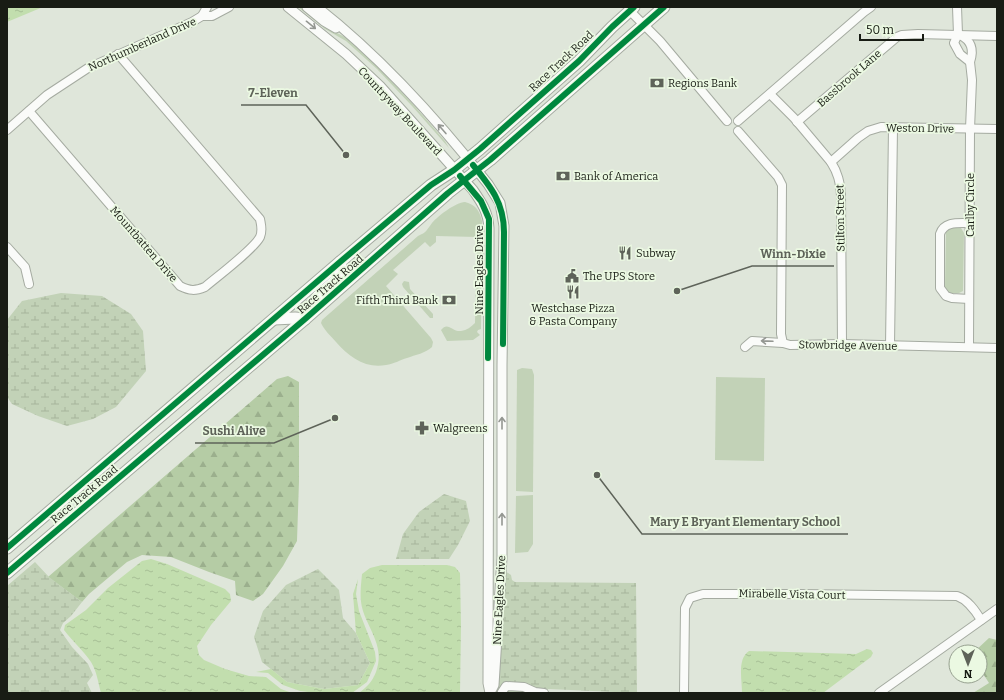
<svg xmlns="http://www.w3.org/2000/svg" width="1004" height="700" viewBox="0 0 1004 700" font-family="Bitter,serif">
  <defs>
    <pattern id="forest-firs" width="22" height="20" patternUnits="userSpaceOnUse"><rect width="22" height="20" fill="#b5cca5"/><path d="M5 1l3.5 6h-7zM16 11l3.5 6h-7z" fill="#9baf8d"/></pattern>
    <pattern id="wetland-marsh" width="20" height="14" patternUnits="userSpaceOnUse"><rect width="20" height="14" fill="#c2d2b7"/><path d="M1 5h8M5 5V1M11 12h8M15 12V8" fill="none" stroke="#a6b49c"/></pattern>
    <pattern id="water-ripples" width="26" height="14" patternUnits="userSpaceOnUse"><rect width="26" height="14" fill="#c2deae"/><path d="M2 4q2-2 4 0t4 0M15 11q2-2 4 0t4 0" fill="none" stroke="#a6be95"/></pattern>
  </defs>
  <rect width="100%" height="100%" fill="#dfe6da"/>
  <g fill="#c2d2b7">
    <polygon points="298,7 301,7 329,29 347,38 372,61 411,102 445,141 449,148 412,106 377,69 346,41 325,29"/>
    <path d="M465,202C476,205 479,210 482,221L481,329L478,330L477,332L480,335L473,340L447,341L441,330C448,321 452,332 461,331C467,330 471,327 475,323L477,237L436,236V242L430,247L425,242L393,270L398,274L386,286L431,338L433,342L432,347C426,353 415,355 407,358C400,360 394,364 386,365C366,369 349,357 336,342C331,336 324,330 321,323L322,320L418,236C427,232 426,231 432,223C439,215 455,203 465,202Z"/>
    <polygon points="951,228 961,228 964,233 963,289 963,291 959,293 949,293 945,289 946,231"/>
    <polygon points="404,281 409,282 410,289 433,314 433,318 430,318 403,287 402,284"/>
    <polygon points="522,368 532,369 534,375 533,492 516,491 517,370"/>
    <polygon points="716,377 765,378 764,461 715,460"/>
    <polygon points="533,495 533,544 528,552 515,553 516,496"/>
  </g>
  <g fill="url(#forest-firs)">
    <polygon points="288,376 299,382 299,481 297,541 283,566 263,594 253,601 236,595 235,581 209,572 171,557 142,555 127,562 89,594 82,602 48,577 277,379"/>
    <polygon points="989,638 997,640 997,693 973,693 989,683 980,669 980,652 974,652"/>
  </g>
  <g fill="url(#wetland-marsh)">
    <polygon points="61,293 102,296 131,314 143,331 146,371 116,407 93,419 67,426 38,416 12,404 7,397 7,320 22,301"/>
    <polygon points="444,494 466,501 470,521 458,545 449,559 396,559 403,534 419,512"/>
    <polygon points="35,562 49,577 82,602 71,616 63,623 60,630 72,647 88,664 93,675 87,683 92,693 7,693 7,586"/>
    <polygon points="318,569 339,590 343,618 356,633 370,663 358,685 324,689 287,682 262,662 254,637 263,611 286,585"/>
    <polygon points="505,571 511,575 512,580 515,582 636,583 637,693 548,689 547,693 495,693 498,688"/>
  </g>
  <g fill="url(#water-ripples)">
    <polygon points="7,7 43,7 7,22"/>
    <path d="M151,559L167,564L225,589L230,594L231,601L211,625L197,646L199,655L204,660L225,669L249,676L266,677L281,689L292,693H101C98,682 97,672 91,662C84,651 72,641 64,630L65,625L86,610L108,588L142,561Z"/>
    <path d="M382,565H447L455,567L460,573L461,626L460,693H359C367,687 372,682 376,672C385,648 370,632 363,611C359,598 361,586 362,574L370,568Z"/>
    <polygon points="358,579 356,594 359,611 375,652 376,661 367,682 352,693 316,693 300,691 283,685 268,673 256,672 271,669 287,682 324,689 358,685 370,663 356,633 353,594"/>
    <path d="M867,649L871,650L873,653L871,657L823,693H742C742,679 737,659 749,651L856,654Z"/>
  </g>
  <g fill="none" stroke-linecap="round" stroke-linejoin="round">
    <g stroke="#a5aba1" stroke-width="10">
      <g id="minor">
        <polyline points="957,7 958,34 954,43 960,54 970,62 972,80 970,129 969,347"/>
        <polyline points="630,11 660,41 727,121"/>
        <polyline points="202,16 212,16 229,7"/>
        <path d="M960,35C972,41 974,50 970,62"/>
        <path d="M770,94L794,118L831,162C838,173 840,182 841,195L842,344"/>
        <path d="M29,111L180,286C190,291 195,291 205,287C218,276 254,249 260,237C263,230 261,225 260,219L118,54"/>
        <polyline points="738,121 864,12 871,7"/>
        <polyline points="797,122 897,37 902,35 918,34 997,36"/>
        <polyline points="7,130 47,95 88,68 192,22 202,16 207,7"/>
        <polyline points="738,131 778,177 782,185 781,334 783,343 790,345 842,344 997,348"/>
        <polyline points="831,162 858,138 868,131 881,127 997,129"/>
        <polyline points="7,247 25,267 29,284"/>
        <path d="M969,299L952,298L946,296L940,288V234C944,221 959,223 969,223"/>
        <polyline points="890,346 893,128"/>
        <polyline points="745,347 752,341 783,343"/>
        <polyline points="502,692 506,686 524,687 535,692 544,693"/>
        <path d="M684,693L685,608L690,598L703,594H799L957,596C968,600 975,610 981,620"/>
        <polyline points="879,693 997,609"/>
      </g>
    </g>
    <g stroke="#a5aba1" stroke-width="11">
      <g id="tertiary">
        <path d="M288,7L346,54L380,86L473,190C482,203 488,212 489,228L488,683L490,693"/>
        <polyline points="307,7 324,21 336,28"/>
        <path d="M317,7C382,58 437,119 488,184L500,203L504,226L502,366V558L494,685L492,689"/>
      </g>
    </g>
    <g stroke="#a5aba1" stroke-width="13">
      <g id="secondary">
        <path d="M274,319L295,318L305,319C308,310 312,302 319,295C329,285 345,278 340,262"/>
        <polyline points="7,548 340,262 431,185 454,170 480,149 579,61 612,27 634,7"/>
        <polyline points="7,573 305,319 448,193 490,160 664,7"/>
      </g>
    </g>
    <use href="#minor" stroke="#fafbf9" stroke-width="8"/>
    <use href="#tertiary" stroke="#fafbf9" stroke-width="9"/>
    <use href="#secondary" stroke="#fafbf9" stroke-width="11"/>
    <g stroke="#ebf9e2" stroke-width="8">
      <g id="cycleway">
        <path d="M473,165C491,187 504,203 504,232L503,344"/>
        <polyline points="460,176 481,201 489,219 488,358"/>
        <polyline points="7,548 340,262 431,185 454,170 480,149 579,61 612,27 634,7"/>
        <polyline points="7,573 305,319 448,193 490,160 664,7"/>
      </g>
    </g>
    <use href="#cycleway" stroke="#00873e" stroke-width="6"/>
  </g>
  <defs><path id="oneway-shaft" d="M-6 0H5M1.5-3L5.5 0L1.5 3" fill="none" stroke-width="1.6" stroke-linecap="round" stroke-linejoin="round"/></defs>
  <g stroke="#949792">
    <use href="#oneway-shaft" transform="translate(311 25) rotate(39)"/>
    <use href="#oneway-shaft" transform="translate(442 129) rotate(-131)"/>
    <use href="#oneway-shaft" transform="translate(767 341) rotate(-178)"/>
    <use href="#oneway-shaft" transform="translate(502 423) rotate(-90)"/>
    <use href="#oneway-shaft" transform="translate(502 519) rotate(-90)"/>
  </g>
  <defs>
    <g id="bank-bare" transform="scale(1.08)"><path d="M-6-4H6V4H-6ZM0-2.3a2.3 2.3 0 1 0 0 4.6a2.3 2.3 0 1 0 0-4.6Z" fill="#5e6359" stroke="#ebf9e2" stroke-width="2.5" paint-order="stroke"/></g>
    <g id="restaurant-bare" transform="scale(1.08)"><path d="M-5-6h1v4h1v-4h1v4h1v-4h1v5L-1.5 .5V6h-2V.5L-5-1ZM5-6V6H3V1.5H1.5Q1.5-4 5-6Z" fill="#5e6359" stroke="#ebf9e2" stroke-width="2.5" paint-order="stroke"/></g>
    <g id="civic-bare" transform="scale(1.08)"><path d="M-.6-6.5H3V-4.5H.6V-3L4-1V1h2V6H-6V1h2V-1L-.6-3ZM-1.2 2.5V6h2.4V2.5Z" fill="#5e6359" stroke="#ebf9e2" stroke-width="2.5" paint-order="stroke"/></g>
    <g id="pharmacy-bare" transform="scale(1.08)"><path d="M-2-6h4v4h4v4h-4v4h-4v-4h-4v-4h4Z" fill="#5e6359" stroke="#ebf9e2" stroke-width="2.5" paint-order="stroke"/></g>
  </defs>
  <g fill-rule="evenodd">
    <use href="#bank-bare" x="657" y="83"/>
    <use href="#bank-bare" x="563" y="176"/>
    <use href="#restaurant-bare" x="625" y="253"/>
    <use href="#civic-bare" x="572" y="276"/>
    <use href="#restaurant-bare" x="573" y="292"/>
    <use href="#bank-bare" x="449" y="300"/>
    <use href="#pharmacy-bare" x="422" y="428"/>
  </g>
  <g text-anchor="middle" stroke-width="3.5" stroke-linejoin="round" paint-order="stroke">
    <g font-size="11" fill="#181c14" stroke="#ebf9e2">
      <text transform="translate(142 44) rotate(-24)" y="4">Northumberland Drive</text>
      <text transform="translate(561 61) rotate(-43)" y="4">Race Track Road</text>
      <text transform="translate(849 78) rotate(-41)" y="4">Bassbrook Lane</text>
      <text transform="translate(400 111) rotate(47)" y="4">Countryway Boulevard</text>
      <text transform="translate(920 128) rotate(1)" y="4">Weston Drive</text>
      <text transform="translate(970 205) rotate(-90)" y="4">Carlby Circle</text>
      <text transform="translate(840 218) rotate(-91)" y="4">Stilton Street</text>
      <text transform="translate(144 244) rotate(49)" y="4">Mountbatten Drive</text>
      <text transform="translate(479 270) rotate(-90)" y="4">Nine Eagles Drive</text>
      <text transform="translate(330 284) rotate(-41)" y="4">Race Track Road</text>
      <text transform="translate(848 345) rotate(1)" y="4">Stowbridge Avenue</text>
      <text transform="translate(84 494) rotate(-40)" y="4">Race Track Road</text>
      <text transform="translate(792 594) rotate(1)" y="4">Mirabelle Vista Court</text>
      <text transform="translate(499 600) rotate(-87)" y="4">Nine Eagles Drive</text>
    </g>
    <g font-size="11" fill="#181c14" stroke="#ebf9e2" text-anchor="start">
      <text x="668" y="87">Regions Bank</text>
      <text x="574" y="180">Bank of America</text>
      <text x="636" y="257">Subway</text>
      <text x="583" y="280">The UPS Store</text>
      <text x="438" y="304" text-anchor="end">Fifth Third Bank</text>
      <text x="573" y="312" text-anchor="middle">Westchase Pizza<tspan x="573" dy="13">&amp; Pasta Company</tspan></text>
      <text x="433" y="432">Walgreens</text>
    </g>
  </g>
  <path fill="none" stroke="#5e6359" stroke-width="1.5" d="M346 155L306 105H241M677 291L752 266H834M335 418L274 443H195M597 475L642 534H848"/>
  <g fill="#5e6359" stroke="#ebf9e2" stroke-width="1.5">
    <circle cx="346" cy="155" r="4"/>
    <circle cx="677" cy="291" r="4"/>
    <circle cx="335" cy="418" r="4"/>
    <circle cx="597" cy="475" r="4"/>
  </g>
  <g font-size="12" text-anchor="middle" font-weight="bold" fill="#5e6359" stroke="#ebf9e2" stroke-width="3.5" stroke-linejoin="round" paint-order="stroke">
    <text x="273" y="97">7-Eleven</text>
    <text x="793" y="258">Winn-Dixie</text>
    <text x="234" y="435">Sushi Alive</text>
    <text x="745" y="526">Mary E Bryant Elementary School</text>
  </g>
  <rect width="1004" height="700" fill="none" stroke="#181c14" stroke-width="16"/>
  <g transform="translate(968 664) rotate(180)"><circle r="19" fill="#ebf9e2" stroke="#97a190"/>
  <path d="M0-3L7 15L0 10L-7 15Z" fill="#5e6359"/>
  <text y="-6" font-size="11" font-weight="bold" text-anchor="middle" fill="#181c14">N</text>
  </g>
  <path d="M860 34v6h63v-6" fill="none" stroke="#181c14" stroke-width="2"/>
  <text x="866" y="34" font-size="12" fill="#181c14" stroke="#ebf9e2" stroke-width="3" paint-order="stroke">50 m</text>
</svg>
